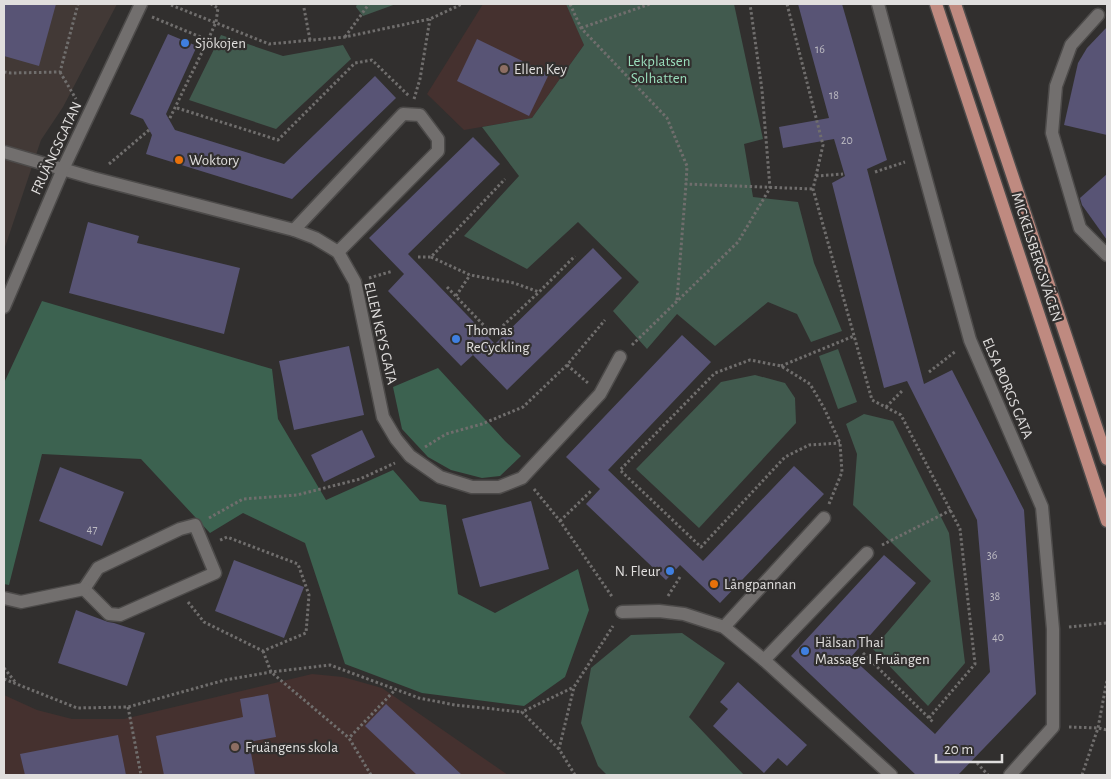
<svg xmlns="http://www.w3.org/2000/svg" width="1111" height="779" viewBox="0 0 1111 779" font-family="'Alegreya Sans',sans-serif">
  <rect width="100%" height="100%" fill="#312f2e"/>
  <polygon fill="#423936" points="4,4 117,4 63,107 41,140 4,250"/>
  <g fill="#45312f">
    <polygon points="483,4 568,4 584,45 532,118 464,130 427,94"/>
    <polygon points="312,674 343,677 382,688 508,775 4,775 4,695 37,710 72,719 124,719"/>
  </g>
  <g fill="#415a4e">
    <polygon points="357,4 396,4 363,16 356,7"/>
    <polygon points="566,4 734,4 763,139 744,144 753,197 798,202 814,263 842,331 811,342 797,314 768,302 715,346 677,314 647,349 613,311 639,282 578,222 527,269 464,236 519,176 482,127 532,118 584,45"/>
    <polygon points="221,35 283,56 343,45 351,59 276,129 189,100"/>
    <polygon points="838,349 857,402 838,409 819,356"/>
    <polygon points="755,375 785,383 795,398 796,423 699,528 636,469 721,382"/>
    <polygon points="864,414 893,421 949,533 965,663 928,706 873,649 931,581 853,505 857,454 846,424"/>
    <polygon points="682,633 725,663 689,717 744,775 607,775 598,766 581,723 591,668 631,635"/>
  </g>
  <g fill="#3c6250">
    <polygon points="42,301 272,369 278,419 326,500 393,470 420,501 446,505 458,594 495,613 578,569 589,610 565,677 524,706 422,693 345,664 305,543 243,513 210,533 141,459 42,454 9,585 4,584 4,383"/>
    <polygon points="438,368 505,441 521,456 500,476 482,478 451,470 428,457 402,429 393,387"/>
  </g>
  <g fill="#585475">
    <polygon points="4,4 56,4 39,66 4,56"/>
    <polygon points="798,4 842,4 887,160 867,169 924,384 952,370 1024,510 1036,694 958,775 916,775 791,656 884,555 916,583 851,657 935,734 990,672 977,520 907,381 884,388 832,183 845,176 834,139 783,148 779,127 829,118"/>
    <polygon points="1107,27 1107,135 1064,125 1078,63 1087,48"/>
    <polygon points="168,34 197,46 166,114 175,130 284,164 375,76 396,98 292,199 146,154 152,135 143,119 130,114"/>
    <polygon points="477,39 549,74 529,116 457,81"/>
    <polygon points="473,137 500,164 408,254 495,344 593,248 622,278 507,390 473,355 461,366 388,291 404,274 369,238"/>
    <polygon points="1107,174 1107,240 1082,205 1080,198"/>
    <polygon points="88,222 139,236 137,243 240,268 224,334 69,293"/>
    <polygon points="682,335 711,362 608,470 703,561 794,466 824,494 720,603 680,565 666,580 586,504 600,489 566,457"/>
    <polygon points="349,346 364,415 294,430 279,361"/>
    <polygon points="362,430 375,457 324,482 311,455"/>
    <polygon points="60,467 124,492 102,546 39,521"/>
    <polygon points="531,501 549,569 480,587 462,519"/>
    <polygon points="234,560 304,587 284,638 215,611"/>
    <polygon points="76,610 108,622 114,623 145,633 127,686 58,663"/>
    <polygon points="738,682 807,745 787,766 778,758 764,773 713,726 728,709 720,702"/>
    <polygon points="268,694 276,737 249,742 255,775 164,775 156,736 243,717 240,699"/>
    <polygon points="386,704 462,775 417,775 365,726"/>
    <polygon points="118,735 126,775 25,775 20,754"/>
  </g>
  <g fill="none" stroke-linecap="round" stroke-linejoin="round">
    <g stroke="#4d4b4a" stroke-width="15">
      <g id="minor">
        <polyline points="878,4 970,340 1042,507 1053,629 1053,727 1010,775"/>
        <polyline points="1098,15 1071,45 1056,86 1052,133 1080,228 1107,255"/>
        <polyline points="4,152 93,178 294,230 315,238 338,252 355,282 383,417 396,439 410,456 440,477 472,487 499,487 522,478 600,394 620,357"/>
        <polyline points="294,230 403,114 420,115 438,139 438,151 338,252"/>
        <polyline points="4,307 63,169 141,4"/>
        <polygon points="195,525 215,573 120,615 109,614 84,589 98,568 180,529"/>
        <polyline points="4,598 21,602 84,589"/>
        <polyline points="622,612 659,611 684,614 724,627 764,660 891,775"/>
        <polyline points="724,627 824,518"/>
        <polyline points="764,660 867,553"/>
      </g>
    </g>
    <g stroke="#4d4b4a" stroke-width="15">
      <g id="major">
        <polyline points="936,4 1107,521"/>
        <polyline points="955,4 1107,459"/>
      </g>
    </g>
    <g stroke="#706e6d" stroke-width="3" stroke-dasharray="2.5 2.5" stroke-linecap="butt">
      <polyline points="570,4 581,28 667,118 687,166 686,184"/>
      <polyline points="787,4 823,145 813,189 872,400 901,415 960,529 975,664 929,718"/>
      <polyline points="171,5 269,44 345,37 430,19 462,4"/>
      <polyline points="304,8 310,40"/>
      <polyline points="152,17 208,40 169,120"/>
      <polyline points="581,28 650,4"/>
      <polyline points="345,37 369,4"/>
      <polyline points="208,40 216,22 218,8 211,4"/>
      <polyline points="4,72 11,73 60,72 78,4"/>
      <polyline points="60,72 76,99"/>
      <polyline points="414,99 420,79 430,19"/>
      <polyline points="177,108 278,140 355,63 372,60 409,96"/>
      <polyline points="109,164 149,130"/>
      <polyline points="875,172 905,162"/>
      <polyline points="816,176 843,174"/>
      <polyline points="418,257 431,257 505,179"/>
      <polyline points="431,257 470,275 514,283 539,292 575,256"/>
      <polyline points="369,278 393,271"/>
      <polyline points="447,287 493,335 539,292"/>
      <polyline points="456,296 470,275"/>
      <polyline points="677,300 686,184 813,189"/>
      <polyline points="632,345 738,242 770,188 762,90 750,4"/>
      <polyline points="567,365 588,383"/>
      <polyline points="781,366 854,336"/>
      <polyline points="929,372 956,351"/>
      <polyline points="886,407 903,390"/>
      <polyline points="425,447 446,434 482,424 523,407 567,365 605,320"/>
      <polyline points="534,489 560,521 613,598"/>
      <polyline points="829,504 842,472 840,443 824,408 810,384 781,366 750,360 715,373 620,470 701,547 785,457 809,445 840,443"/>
      <polyline points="209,518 243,499 297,495 360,479 395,463"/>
      <polyline points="560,521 591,491"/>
      <polyline points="882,545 951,510"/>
      <polyline points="668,596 680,577"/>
      <polyline points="188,602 204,622 263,651 306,633 309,595 298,564 227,537 218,541"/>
      <polyline points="1069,627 1107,623"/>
      <polyline points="263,651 271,672 349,738"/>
      <polyline points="863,653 934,723"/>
      <polyline points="4,668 16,683"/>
      <polyline points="4,679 77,708 128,707 225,680 271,672 330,665 419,698 455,705 522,712"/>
      <polyline points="128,707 141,775"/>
      <polyline points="1069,727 1098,728 1107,730"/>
      <polyline points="559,749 522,712 574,687"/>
      <polyline points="977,763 988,775"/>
      <polyline points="371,775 349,738 395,690"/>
      <polyline points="575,775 559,749 574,687 613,626"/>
      <polyline points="1082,775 1098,728 1107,680"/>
    </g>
    <use href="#minor" stroke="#726f6e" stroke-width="12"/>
    <use href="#major" stroke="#bf8a80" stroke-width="12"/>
  </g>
  <g fill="#3f7fe0" stroke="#312f2e" stroke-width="2">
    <circle cx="185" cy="43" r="5"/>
    <circle cx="456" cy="339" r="5"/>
    <circle cx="670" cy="571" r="5"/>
    <circle cx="805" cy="651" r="5"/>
  </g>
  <g fill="#8d6e63" stroke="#312f2e" stroke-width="2">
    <circle cx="504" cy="69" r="5"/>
    <circle cx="235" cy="747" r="5"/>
  </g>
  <g fill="#e8710a" stroke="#312f2e" stroke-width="2">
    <circle cx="179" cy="160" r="5"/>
    <circle cx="714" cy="584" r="5"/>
  </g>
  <g text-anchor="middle" stroke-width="4.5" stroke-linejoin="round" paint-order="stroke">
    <g font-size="12" fill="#bebcc3">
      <text x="820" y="53">16</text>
      <text x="834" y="99">18</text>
      <text x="847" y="144">20</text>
      <text x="92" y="533">47</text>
      <text x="992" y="559">36</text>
      <text x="995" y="600">38</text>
      <text x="998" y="641">40</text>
    </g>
    <g font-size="15" fill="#e0dedd" stroke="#312f2e" text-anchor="start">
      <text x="195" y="48">Sjökojen</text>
      <text x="514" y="74">Ellen Key</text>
      <text x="189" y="165">Woktory</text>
      <text x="466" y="335">Thomas<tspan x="466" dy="17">ReCyckling</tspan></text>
      <text x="660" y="576" text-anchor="end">N. Fleur</text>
      <text x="724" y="589">Långpannan</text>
      <text x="815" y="647">Hälsan Thai<tspan x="815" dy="17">Massage I Fruängen</tspan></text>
      <text x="245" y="752">Fruängens skola</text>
    </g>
    <g font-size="15" fill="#9adebc" stroke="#312f2e">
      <text x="659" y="66">Lekplatsen<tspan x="659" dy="17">Solhatten</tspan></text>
    </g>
    <g font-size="15" fill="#e0dedd" stroke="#312f2e">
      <text transform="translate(56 148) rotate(-65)" y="5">FRUÄNGSGATAN</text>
      <text transform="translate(1037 257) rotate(72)" y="5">MICKELSBERGSVÄGEN</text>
      <text transform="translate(381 333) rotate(77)" y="5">ELLEN KEYS GATA</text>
      <text transform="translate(1008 388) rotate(67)" y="5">ELSA BORGS GATA</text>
    </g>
  </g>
  <rect width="1111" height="779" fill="none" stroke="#e0dedd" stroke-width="10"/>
  <path d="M936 754v8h66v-8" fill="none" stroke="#e0dedd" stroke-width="2.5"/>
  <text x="944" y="754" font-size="15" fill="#e0dedd" stroke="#312f2e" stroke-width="4" paint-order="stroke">20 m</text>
</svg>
